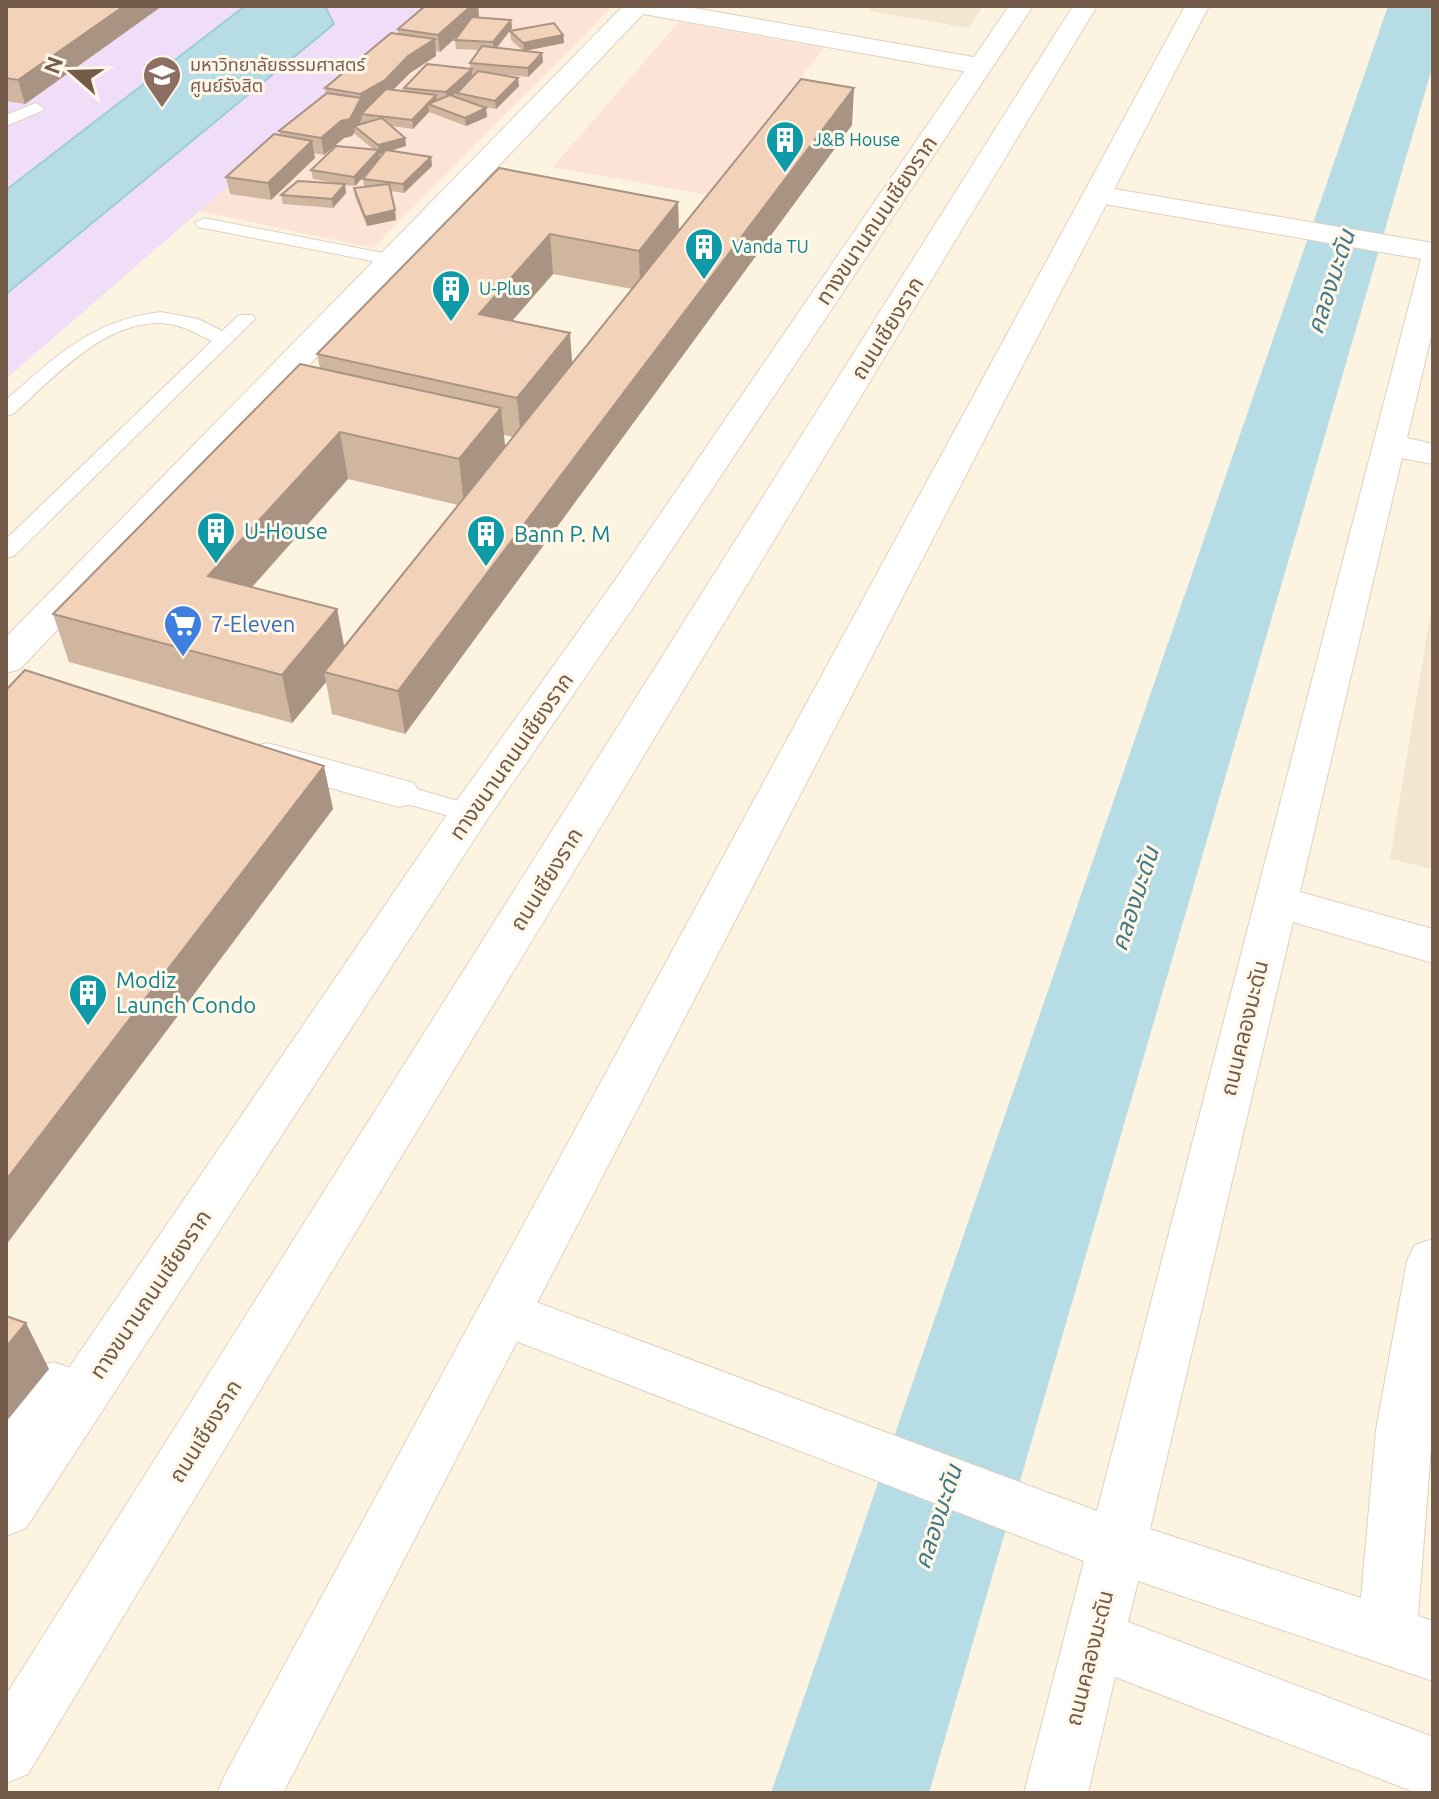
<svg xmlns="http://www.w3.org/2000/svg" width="1439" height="1799" viewBox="0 0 1439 1799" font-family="Ubuntu,'Noto Sans Thai',sans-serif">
  <rect width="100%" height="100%" fill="#fcf3e1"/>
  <g fill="#f4e5d0">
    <polygon points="873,6 983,6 968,28 869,11"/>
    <polygon points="1433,598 1433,869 1390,859"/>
  </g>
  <g fill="#fde3d5">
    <polygon points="436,6 591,6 610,9 373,248 198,211"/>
    <polygon points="679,22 824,48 707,195 553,167"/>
  </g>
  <polygon fill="#f0def9" points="6,6 436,6 6,379"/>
  <polygon fill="#b6dde6" stroke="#9cccd8" stroke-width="2" points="245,6 325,6 334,24 6,294 6,190"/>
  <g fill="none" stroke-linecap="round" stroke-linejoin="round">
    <polygon fill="#b6dde6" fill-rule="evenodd" points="1388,6 1433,6 1433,65 929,1793 771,1793"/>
    <g stroke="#e1d0bd" stroke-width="2">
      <g id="service">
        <polygon points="36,103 44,108 42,111 6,126 6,115"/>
        <polygon points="204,218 393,255 402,260 393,265 198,227 195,223"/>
        <path d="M161,312L198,319L222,331L239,315H253L255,319L14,556L6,558V539L212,341C195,333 179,323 159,323C101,323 53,379 13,414L6,416V400C56,356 92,320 161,312Z"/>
        <polygon points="399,784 479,807 482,813 479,819 470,822 390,799 387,793 390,787"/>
        <polygon points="53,1362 98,1377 103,1387 98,1397 87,1402 60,1393 18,1455 6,1459 6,1417 42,1366"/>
      </g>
    </g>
    <g stroke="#e1d0bd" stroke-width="2">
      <g id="minor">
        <polygon points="623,6 682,6 979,58 988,60 992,66 988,72 979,74 643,14 20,669 6,673 6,637"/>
        <polygon points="1097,186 1433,243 1433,328 1407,438 1433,444 1433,464 1402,458 1300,892 1433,929 1433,963 1293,922 1150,1529 1361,1598 1376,1430 1407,1261 1415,1245 1433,1239 1433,1422 1418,1616 1433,1621 1433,1681 1138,1581 1128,1622 1433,1737 1433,1793 1417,1793 1115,1677 1088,1793 1024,1793 1084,1561 485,1329 478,1313 485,1297 504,1290 1097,1511 1421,259 1087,201 1083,195 1087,189"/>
        <polygon points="267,743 414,783 420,793 414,803 399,807 253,767 247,757 253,747"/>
      </g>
    </g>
    <g stroke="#e1d0bd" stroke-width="2">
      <polygon id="tertiary" points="1009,6 1033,6 641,596 485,823 26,1528 6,1536 6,1460 455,803 615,580"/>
    </g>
    <g stroke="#e6d1bb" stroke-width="2">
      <g id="secondary">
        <polygon points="1073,6 1097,6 28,1774 6,1783 6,1695"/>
        <polygon points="1185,6 1209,6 283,1793 217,1793 227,1771"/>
      </g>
    </g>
    <use href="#service" fill="#fff" fill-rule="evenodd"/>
    <use href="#minor" fill="#fff" fill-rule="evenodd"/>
    <use href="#tertiary" fill="#fff" fill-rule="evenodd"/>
    <use href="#secondary" fill="#fff" fill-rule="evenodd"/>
  </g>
  <g fill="#d0b59f" fill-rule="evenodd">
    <polygon points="6,6 162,6 25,104 6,101"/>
    <path d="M425,6H478L479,16L478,18L511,20L512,28L497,48L523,51L511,40L510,31L563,35L564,43L525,51L542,53L543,62L528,77L487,73L518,78L519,86L496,109L484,107L486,108L487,117L466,126L429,112L413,129L392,126L405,138L406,146L390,151L431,157L432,166L404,193L391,191L396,220L367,226L355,197L354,188L364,187L363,179L370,170L355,186L345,185L346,193L333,208L283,204L281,195L340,184L313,179L311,170L374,150L355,134V132L352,136L344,138L324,155L314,153L315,158L271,200L230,194L226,177L280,135L279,131L326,94L325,88L398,34V29ZM460,34L455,40L456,49L480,50L470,63V69L404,88V91L393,90L410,73L436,56V51L440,52Z"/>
    <path d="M852,125L405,734L332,714L326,682L292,723L69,662L53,614L320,368L317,354L499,168L678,202L679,230ZM553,274L632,289L572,363L512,321ZM504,435L513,437L505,447ZM348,479L458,505L344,646L337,609L252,587Z"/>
  </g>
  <g fill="#a99382">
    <polygon points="124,6 162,6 25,104 18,80"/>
    <polygon points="471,6 478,6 479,16 440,52 438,35"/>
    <polygon points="511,20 512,28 494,51 493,42"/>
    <polygon points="563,35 564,43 524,51 523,43"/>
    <polygon points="435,39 436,56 410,73 387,96 363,110 363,114 361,114 362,118 357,128 354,126 355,132 352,136 344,138 324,155 321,138 361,98 360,94 408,56"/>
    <polygon points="542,53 543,62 528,77 528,68"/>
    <polygon points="472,69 472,77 447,101 446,92"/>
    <polygon points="518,78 519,86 496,109 495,101"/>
    <polygon points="854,88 852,125 405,734 398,691"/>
    <polygon points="436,95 437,104 428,104 429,112 413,129 412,120"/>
    <polygon points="486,108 487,117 466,126 465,118"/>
    <polygon points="405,138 406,146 379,154 380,159 355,186 354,177 379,150 378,145"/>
    <polygon points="312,141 315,158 271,200 268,183"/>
    <polygon points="431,157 432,166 404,193 403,184"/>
    <polygon points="345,184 346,193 333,208 332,199"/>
    <polygon points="678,202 679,241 640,291 639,251"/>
    <polygon points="395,210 396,220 367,226 365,217"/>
    <polygon points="550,234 553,274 483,354 479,314"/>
    <polygon points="570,333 573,374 521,438 517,398"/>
    <polygon points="501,408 506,455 464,506 459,459"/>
    <polygon points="340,432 348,479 219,624 208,576"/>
    <polygon points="337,609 346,657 324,672 326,682 292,723 282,675"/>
    <polygon points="324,766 333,809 6,1245 6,1180"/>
    <polygon points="26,1323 49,1369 6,1422 6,1347"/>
  </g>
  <g fill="#f2d2b9" stroke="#a99382" stroke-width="2">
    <polygon points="6,6 124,6 18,80 6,78"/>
    <polygon points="425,6 471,6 438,35 398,29"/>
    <polygon points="472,17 511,20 493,42 455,40"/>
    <polygon points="554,23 563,35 523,43 510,31"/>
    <polygon points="391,33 435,39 408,56 385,80 360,94 325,88"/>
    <polygon points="482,46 542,53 528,68 470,63"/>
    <polygon points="427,64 472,69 446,92 404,88"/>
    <polygon points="478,71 518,78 495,101 457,93"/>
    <polygon points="801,79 854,88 398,691 324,672"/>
    <polygon points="386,89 436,95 412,120 361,114"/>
    <polygon points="327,93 361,98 350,119 341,121 321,138 279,131"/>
    <polygon points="450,95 486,108 465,118 428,104"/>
    <polygon points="382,118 405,138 378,145 354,126"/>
    <polygon points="274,134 312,141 268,183 226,177"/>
    <polygon points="336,146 379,150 354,177 311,170"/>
    <polygon points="386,150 431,157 403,184 363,179"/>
    <polygon points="499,168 678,202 639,251 550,234 479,314 570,333 517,398 317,354"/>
    <polygon points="298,181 345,184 332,199 281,195"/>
    <polygon points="389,184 395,210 365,217 354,188"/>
    <polygon points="300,364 501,408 459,459 340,432 208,576 337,609 282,675 53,614"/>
    <polygon points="25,670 324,766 6,1180 6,690"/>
    <polygon points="6,1316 26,1323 6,1347"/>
  </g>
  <defs>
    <g id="university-pin" transform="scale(2)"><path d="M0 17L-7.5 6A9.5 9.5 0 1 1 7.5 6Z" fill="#8d6e63" stroke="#fff7e8"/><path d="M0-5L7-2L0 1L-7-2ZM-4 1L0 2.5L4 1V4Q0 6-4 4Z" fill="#fff"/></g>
    <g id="building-pin" transform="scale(2)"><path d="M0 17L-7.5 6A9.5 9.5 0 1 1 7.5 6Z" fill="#0f9aa8" stroke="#fff7e8"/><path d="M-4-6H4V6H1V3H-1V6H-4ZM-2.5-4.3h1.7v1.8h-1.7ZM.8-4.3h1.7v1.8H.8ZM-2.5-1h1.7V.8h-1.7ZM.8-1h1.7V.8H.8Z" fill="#fff"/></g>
    <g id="supermarket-pin" transform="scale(2)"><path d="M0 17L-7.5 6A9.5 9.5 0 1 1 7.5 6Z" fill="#3f7fe0" stroke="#fff7e8"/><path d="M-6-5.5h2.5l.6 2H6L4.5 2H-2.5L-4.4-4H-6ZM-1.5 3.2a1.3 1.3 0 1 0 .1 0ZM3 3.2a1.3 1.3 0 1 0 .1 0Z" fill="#fff"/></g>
  </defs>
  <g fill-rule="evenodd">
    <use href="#university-pin" x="162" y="75"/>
    <use href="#building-pin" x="785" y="140"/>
    <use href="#building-pin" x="704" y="247"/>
    <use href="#building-pin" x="451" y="289"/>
    <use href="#building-pin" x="216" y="531"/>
    <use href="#building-pin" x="486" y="534"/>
    <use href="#supermarket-pin" x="183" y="624"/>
    <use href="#building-pin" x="88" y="993"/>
  </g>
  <g text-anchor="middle" stroke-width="6" stroke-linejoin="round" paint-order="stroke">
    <g font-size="18" fill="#785e54" stroke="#fff7e8" text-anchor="start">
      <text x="190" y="71">มหาวิทยาลัยธรรมศาสตร์<tspan x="190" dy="21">ศูนย์รังสิต</tspan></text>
    </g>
    <g font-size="18" fill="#0d838f" stroke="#fff7e8" text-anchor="start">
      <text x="813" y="146">J&amp;B House</text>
      <text x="732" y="253">Vanda TU</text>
      <text x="479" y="295">U-Plus</text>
    </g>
    <g font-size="22" fill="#745a48" stroke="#fff7e8">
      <text transform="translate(876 220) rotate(-56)" y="8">ทางขนานถนนเชียงราก</text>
      <text transform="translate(887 328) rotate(-58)" y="8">ถนนเชียงราก</text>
      <text transform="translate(511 756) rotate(-55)" y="8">ทางขนานถนนเชียงราก</text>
      <text transform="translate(546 879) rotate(-58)" y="8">ถนนเชียงราก</text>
      <text transform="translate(1244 1028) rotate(-76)" y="8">ถนนคลองมะดัน</text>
      <text transform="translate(150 1294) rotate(-56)" y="8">ทางขนานถนนเชียงราก</text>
      <text transform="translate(205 1431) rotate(-58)" y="8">ถนนเชียงราก</text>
      <text transform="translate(1089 1658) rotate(-76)" y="8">ถนนคลองมะดัน</text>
    </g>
    <g font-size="22" fill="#0d838f" stroke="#fff7e8" text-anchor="start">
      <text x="244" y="539">U-House</text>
      <text x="514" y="542">Bann P. M</text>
      <text x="116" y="988">Modiz<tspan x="116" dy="25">Launch Condo</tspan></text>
    </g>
    <g font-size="22" fill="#366cbe" stroke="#fff7e8" text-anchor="start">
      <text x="211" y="632">7-Eleven</text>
    </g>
    <g font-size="24" font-style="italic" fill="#417988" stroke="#fff7e8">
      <text transform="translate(1331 282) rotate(-72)" y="8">คลองมะดัน</text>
      <text transform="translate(1135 899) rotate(-72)" y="8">คลองมะดัน</text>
      <text transform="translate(938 1517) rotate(-72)" y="8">คลองมะดัน</text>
    </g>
  </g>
  <rect width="1439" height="1799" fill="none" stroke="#745a48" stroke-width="16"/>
  <g transform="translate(72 72) rotate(290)" stroke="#fff7e8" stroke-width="6" paint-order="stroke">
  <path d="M0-6L14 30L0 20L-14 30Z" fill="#745a48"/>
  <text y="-12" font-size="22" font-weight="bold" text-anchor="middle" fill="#745a48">N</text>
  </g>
</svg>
